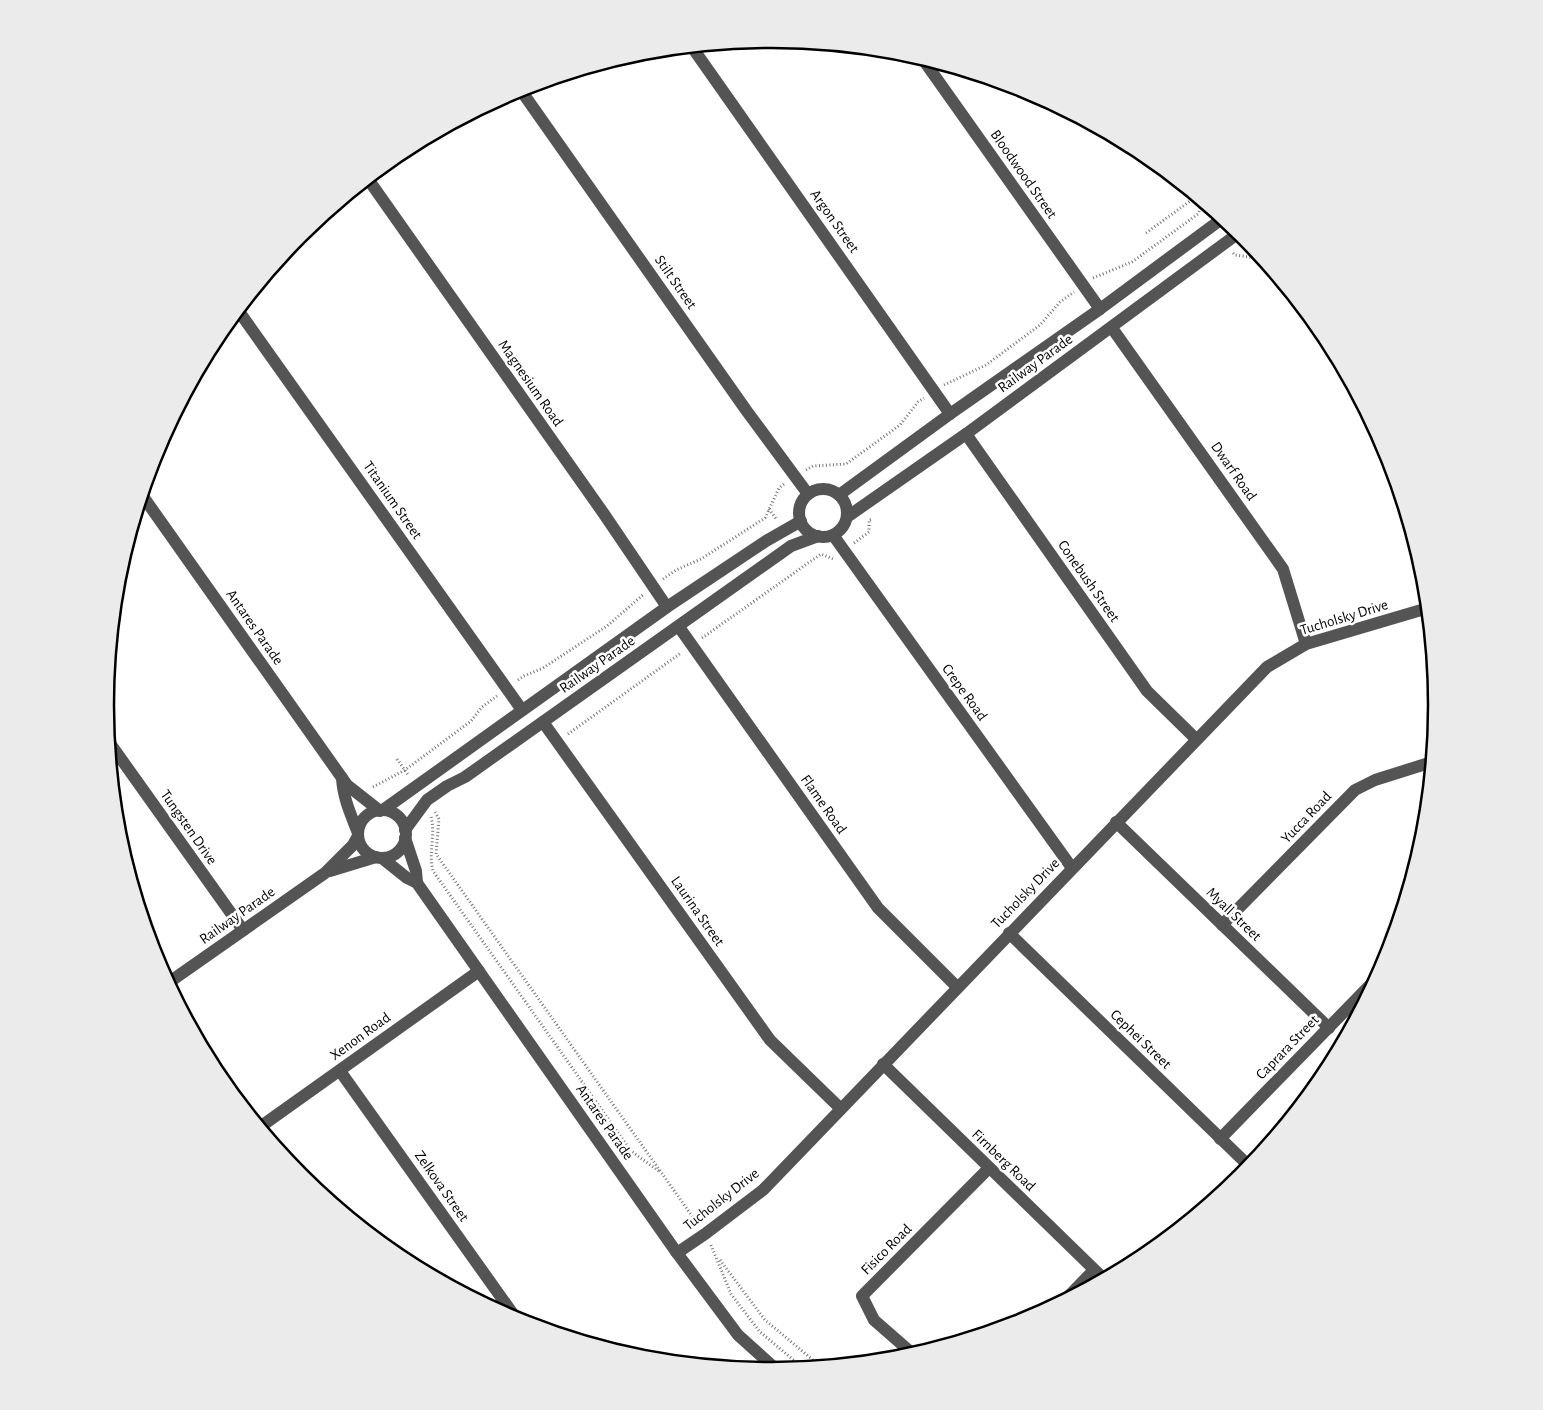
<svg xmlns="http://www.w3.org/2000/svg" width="1543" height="1410" viewBox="0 0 1543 1410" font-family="'Alegreya Sans',sans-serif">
  <rect width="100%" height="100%" fill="#fff"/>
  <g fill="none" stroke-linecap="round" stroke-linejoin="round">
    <g stroke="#767676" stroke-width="3" stroke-dasharray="1 2.5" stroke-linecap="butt">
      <polyline points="1146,233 1197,196"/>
      <polyline points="1233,253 1235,255 1263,259"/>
      <polyline points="1093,278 1132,262 1198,214 1203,202"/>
      <polyline points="944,385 986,365 1040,325 1060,302 1074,292"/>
      <polyline points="806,470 813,466 846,464 900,425 918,402 924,398"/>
      <polyline points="769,509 777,520"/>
      <polyline points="854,543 869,532 869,520 872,519"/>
      <polyline points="663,579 676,570 701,559 765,518 779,488 784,484"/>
      <polyline points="702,638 821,554 833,559"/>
      <polyline points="518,680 524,676 543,668 607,626 644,594"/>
      <polyline points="568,734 681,653"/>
      <polyline points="397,759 409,776"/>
      <polyline points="373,787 405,770 471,721 482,707 497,696"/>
      <polyline points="435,812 439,819 436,854 697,1223"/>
      <path d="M431,817C436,835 428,853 433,871L631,1151L660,1172"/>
      <polyline points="711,1245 731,1294 760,1332 803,1368"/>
      <polyline points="720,1260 765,1320 820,1366"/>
    </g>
    <g stroke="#545454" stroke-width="12">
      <polyline points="692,47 950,414"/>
      <polyline points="922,58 1100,309"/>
      <polyline points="520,89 746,410 808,494"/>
      <polyline points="368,179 604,514 667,607"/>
      <polyline points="238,310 522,710"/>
      <polyline points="1112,328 1283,569 1306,644"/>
      <polyline points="966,434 1147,691 1196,739"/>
      <circle cx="823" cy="513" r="24"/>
      <polyline points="142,495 347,785 380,811"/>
      <polyline points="839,495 950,414 1100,309 1223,218"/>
      <polyline points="847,517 966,434 1240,232"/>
      <polyline points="833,535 1072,868"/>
      <polyline points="679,627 878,908 957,987"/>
      <polyline points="543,722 770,1040 840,1108"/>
      <polyline points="109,742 243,930"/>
      <path d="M342,778C343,798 351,815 358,833"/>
      <polyline points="383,810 667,607 766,541 801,521"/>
      <circle cx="382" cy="834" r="24"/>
      <polyline points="1116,822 1329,1028"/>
      <polyline points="405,830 427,800 447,786 465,777 791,546 818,536"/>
      <polyline points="405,838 416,871 417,883"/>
      <polyline points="382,858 407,878 417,883 677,1253 738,1335 778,1371"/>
      <polyline points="330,871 376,857"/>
      <polyline points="1222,925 1355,790 1375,780 1432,762"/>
      <polyline points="1009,933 1250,1167"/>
      <polyline points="168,983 325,873 353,845 358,836"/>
      <polyline points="883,1064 1104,1279"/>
      <polyline points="340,1071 518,1321"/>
      <polyline points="260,1127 479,971"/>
      <polyline points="1220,1139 1377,978"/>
      <polyline points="677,1253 705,1234 763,1190 1267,667 1306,644 1428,608"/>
      <polyline points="1065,1300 1094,1270"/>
      <polyline points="914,1355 874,1320 862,1296 989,1168"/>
    </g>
  </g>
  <g text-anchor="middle" stroke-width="5" stroke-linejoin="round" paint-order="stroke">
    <g font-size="15" fill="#000" stroke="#fff">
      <text transform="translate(1024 174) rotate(55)" y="5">Bloodwood Street</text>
      <text transform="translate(835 221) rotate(55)" y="5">Argon Street</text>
      <text transform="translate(676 282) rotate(55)" y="5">Stilt Street</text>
      <text transform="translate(1035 363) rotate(-36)" y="5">Railway Parade</text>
      <text transform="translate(531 383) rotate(55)" y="5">Magnesium Road</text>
      <text transform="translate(1234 471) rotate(55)" y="5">Dwarf Road</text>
      <text transform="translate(393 500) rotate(55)" y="5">Titanium Street</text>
      <text transform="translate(1089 581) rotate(55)" y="5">Conebush Street</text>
      <text transform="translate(1344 617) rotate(-17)" y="5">Tucholsky Drive</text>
      <text transform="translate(255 627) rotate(55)" y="5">Antares Parade</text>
      <text transform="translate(597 664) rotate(-35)" y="5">Railway Parade</text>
      <text transform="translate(965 692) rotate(54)" y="5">Crepe Road</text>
      <text transform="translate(824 804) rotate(55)" y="5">Flame Road</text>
      <text transform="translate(1306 817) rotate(-46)" y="5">Yucca Road</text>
      <text transform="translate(189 827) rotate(55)" y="5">Tungsten Drive</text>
      <text transform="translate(1025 893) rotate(-46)" y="5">Tucholsky Drive</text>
      <text transform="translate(698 911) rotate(55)" y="5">Laurina Street</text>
      <text transform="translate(1234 914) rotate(44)" y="5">Myall Street</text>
      <text transform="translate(237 915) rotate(-35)" y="5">Railway Parade</text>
      <text transform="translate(360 1036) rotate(-36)" y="5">Xenon Road</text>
      <text transform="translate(1141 1039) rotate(44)" y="5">Cephei Street</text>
      <text transform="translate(1287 1047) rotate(-46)" y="5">Caprara Street</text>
      <text transform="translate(605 1122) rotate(55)" y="5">Antares Parade</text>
      <text transform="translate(1004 1160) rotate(44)" y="5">Firnberg Road</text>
      <text transform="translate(442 1186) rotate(55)" y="5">Zelkova Street</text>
      <text transform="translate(721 1199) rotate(-38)" y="5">Tucholsky Drive</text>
      <text transform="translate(886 1249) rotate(-45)" y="5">Fisico Road</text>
    </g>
  </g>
  <path d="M0 0H1543V1410H0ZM114 705a657 657 0 1 1 1314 0a657 657 0 1 1-1314 0Z" fill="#ebebeb" fill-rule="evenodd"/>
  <path fill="none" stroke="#000" stroke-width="2.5" d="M114 705a657 657 0 1 1 1314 0a657 657 0 1 1-1314 0Z"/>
</svg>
